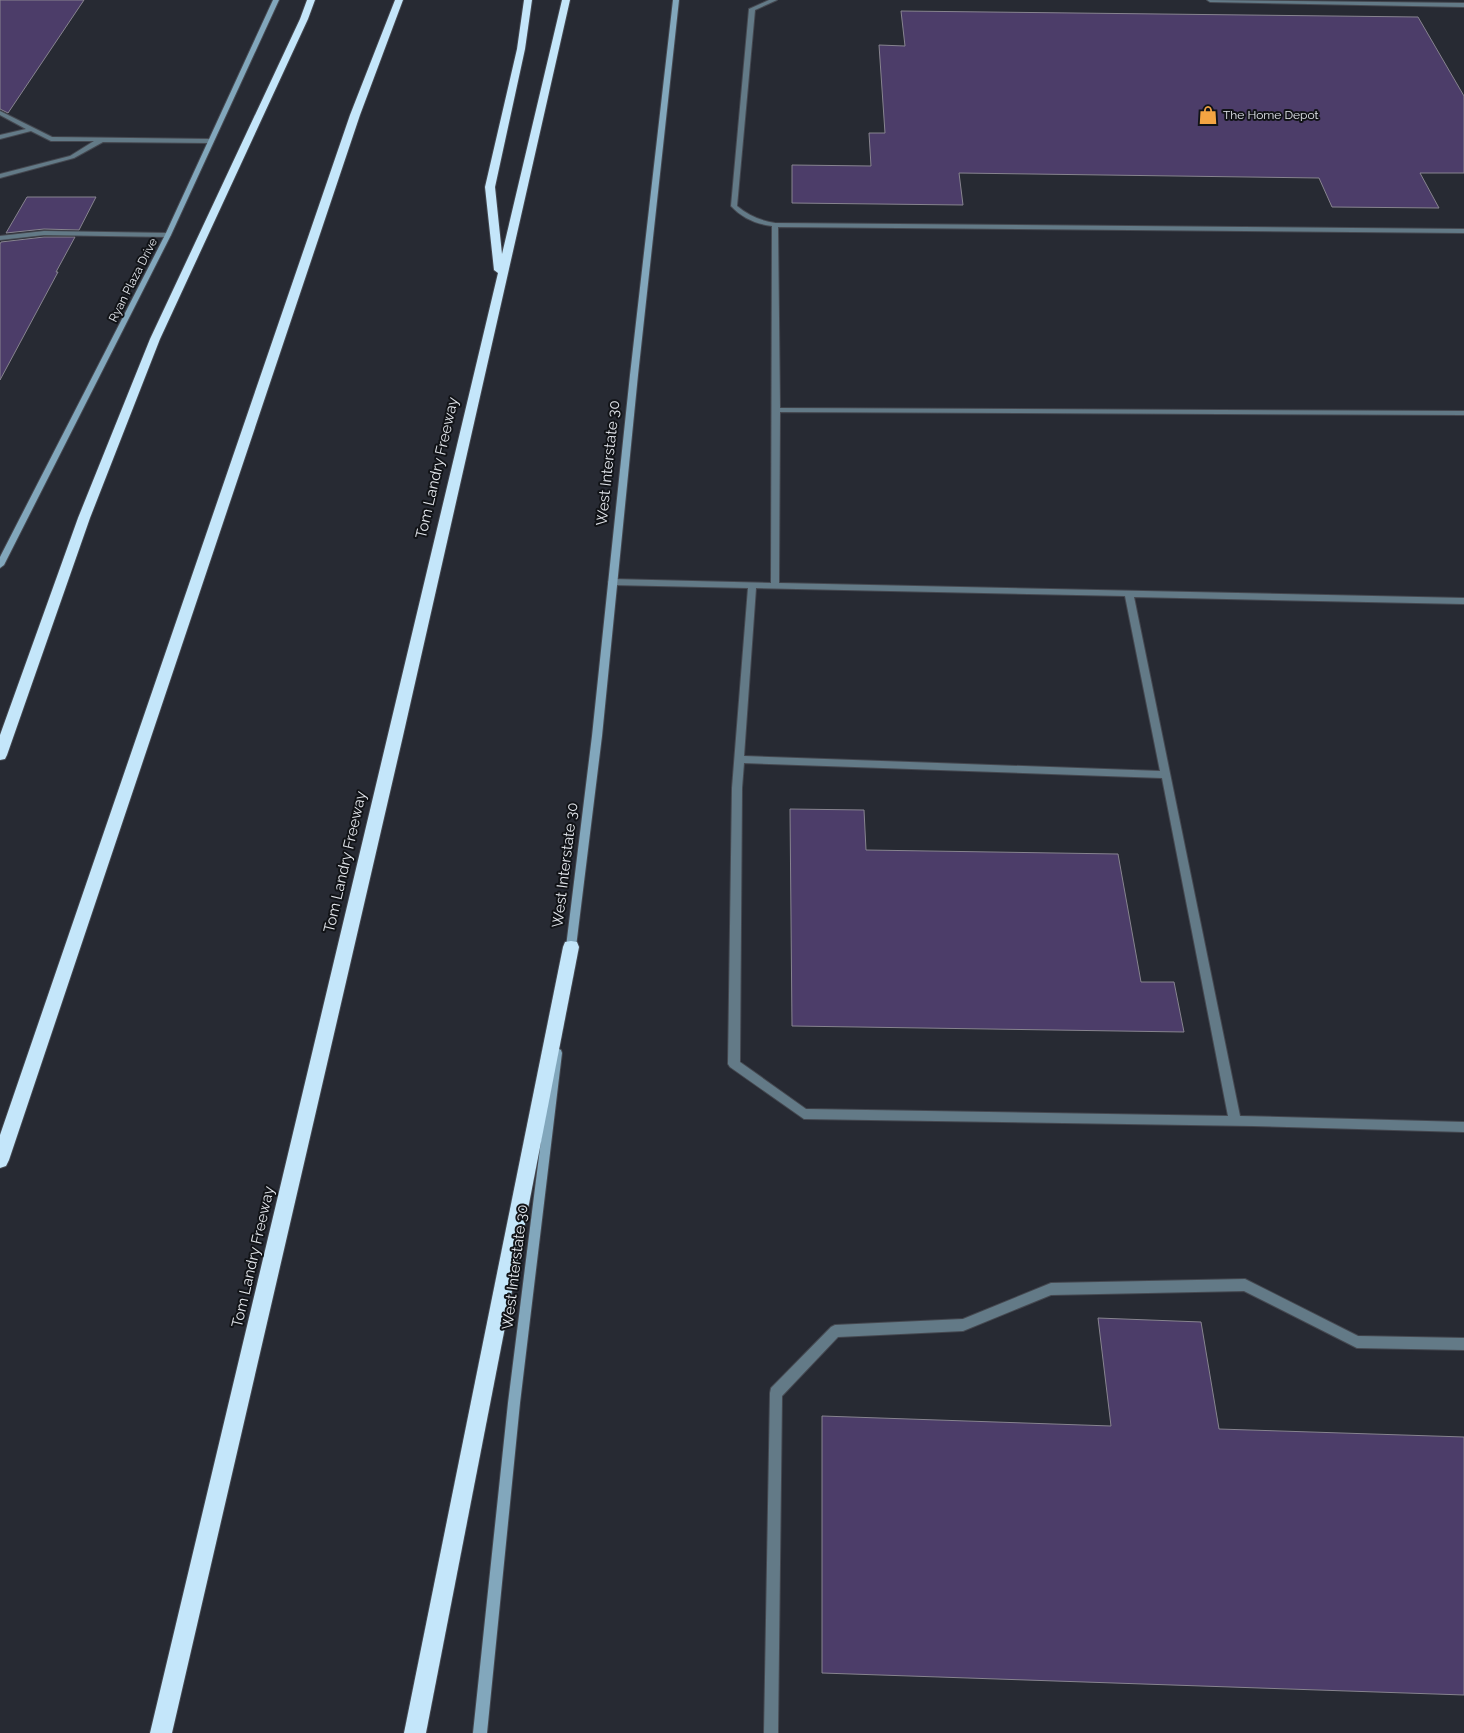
<svg xmlns="http://www.w3.org/2000/svg" width="1464" height="1733" viewBox="0 0 1464 1733" font-family="Raleway,sans-serif">
  <rect width="100%" height="100%" fill="#272a33"/>
  <g fill="#4c3d69" stroke="#87848f">
    <polygon points="0,0 84,0 8,113 0,109"/>
    <polygon points="901,11 1418,17 1464,96 1464,173 1420,173 1439,208 1332,207 1319,178 959,173 963,205 792,203 792,165 871,166 869,133 885,133 879,45 905,46"/>
    <polygon points="27,197 96,197 79,230 44,229 6,233"/>
    <polygon points="44,237 75,237 56,272 58,272 0,380 0,244 1,242"/>
    <polygon points="790,809 864,810 866,850 1118,854 1141,982 1174,982 1184,1032 792,1026"/>
    <polygon points="1098,1318 1201,1322 1219,1429 1464,1437 1464,1695 822,1673 822,1416 1111,1426"/>
  </g>
  <g fill="none" stroke-linecap="round" stroke-linejoin="round">
    <g stroke="#454850" stroke-width="2">
      <g id="service">
        <path d="M769,0H777L755,10L737,206C748,215 761,221 775,223L1464,229V233L778,227L780,408L1464,411V415L780,412L779,583L1464,598V604L1134,597L1240,1116L1464,1122V1132L1253,1126L804,1119L730,1067L728,1064L732,788L748,588L612,585L608,582L612,579L771,583L772,226C756,224 742,218 731,206L749,9ZM756,588L1125,596L1160,771L744,756ZM744,763L1162,778L1228,1116L806,1109L740,1062L742,788Z"/>
        <polygon points="1207,0 1464,3 1464,7 1210,2"/>
        <polygon points="0,111 52,137 210,139 213,141 210,143 103,142 74,158 0,178 0,174 70,156 94,141 51,141 31,131 0,139 0,135 26,129 0,115"/>
        <polygon points="44,231 168,233 171,235 168,237 44,235 0,240 0,236"/>
        <polygon points="1245,1279 1358,1336 1464,1338 1464,1350 1357,1348 1244,1291 1051,1295 963,1331 838,1337 782,1396 778,1733 764,1733 770,1393 771,1388 831,1327 835,1325 963,1319 1051,1283"/>
      </g>
    </g>
    <g stroke="#454850" stroke-width="2">
      <g id="secondary">
        <polygon points="273,0 279,0 171,235 4,565 0,568 0,557 165,235"/>
        <polygon points="673,0 679,0 638,375 602,736 575,955 574,958 570,959 566,958 565,955 592,736 630,375"/>
        <polygon points="557,1048 561,1050 562,1053 520,1403 487,1733 473,1733 508,1403 552,1053 553,1050"/>
      </g>
    </g>
    <g stroke="#454850" stroke-width="2">
      <g id="motorway">
        <polygon points="307,0 315,0 308,19 160,339 90,518 7,755 5,759 0,760 0,735 78,518 150,339 300,19"/>
        <polygon points="395,0 403,0 360,115 9,1160 6,1166 0,1168 0,1135 350,115"/>
        <polygon points="524,0 532,0 525,49 495,187 502,254 562,0 570,0 403,736 172,1733 150,1733 498,273 494,270 485,187 517,49"/>
        <polygon points="571,941 577,942 579,947 426,1733 404,1733 563,947 565,942"/>
      </g>
    </g>
    <use href="#service" fill="#637a87" fill-rule="evenodd"/>
    <use href="#secondary" fill="#82a7bc" fill-rule="evenodd"/>
    <use href="#motorway" fill="#c4e6fa" fill-rule="evenodd"/>
  </g>
  <defs>
    <g id="shop-bare" transform="scale(1.5)"><path d="M-5-2.5h2.3a2.7 3.5 0 0 1 5.4 0H5L5.5 6h-11ZM-1.5-2.5h3a1.5 2.3 0 0 0-3 0Z" fill="#f3a442" stroke="#111317" stroke-width="2.5" paint-order="stroke"/></g>
  </defs>
  <g fill-rule="evenodd">
    <use href="#shop-bare" x="1208" y="115"/>
  </g>
  <g text-anchor="middle" stroke-width="4" stroke-linejoin="round" paint-order="stroke">
    <g font-size="12" fill="#e2e5eb" stroke="#111317" text-anchor="start">
      <text x="1223" y="119">The Home Depot</text>
    </g>
    <g font-size="12" fill="#e2e5eb" stroke="#111317">
      <text transform="translate(133 280) rotate(-63)" y="4">Ryan Plaza Drive</text>
    </g>
    <g font-size="15" fill="#e2e5eb" stroke="#111317">
      <text transform="translate(608 463) rotate(-84)" y="5">West Interstate 30</text>
      <text transform="translate(437 468) rotate(-77)" y="5">Tom Landry Freeway</text>
      <text transform="translate(345 862) rotate(-77)" y="5">Tom Landry Freeway</text>
      <text transform="translate(565 865) rotate(-83)" y="5">West Interstate 30</text>
      <text transform="translate(253 1257) rotate(-77)" y="5">Tom Landry Freeway</text>
      <text transform="translate(515 1267) rotate(-83)" y="5">West Interstate 30</text>
    </g>
  </g>
</svg>
